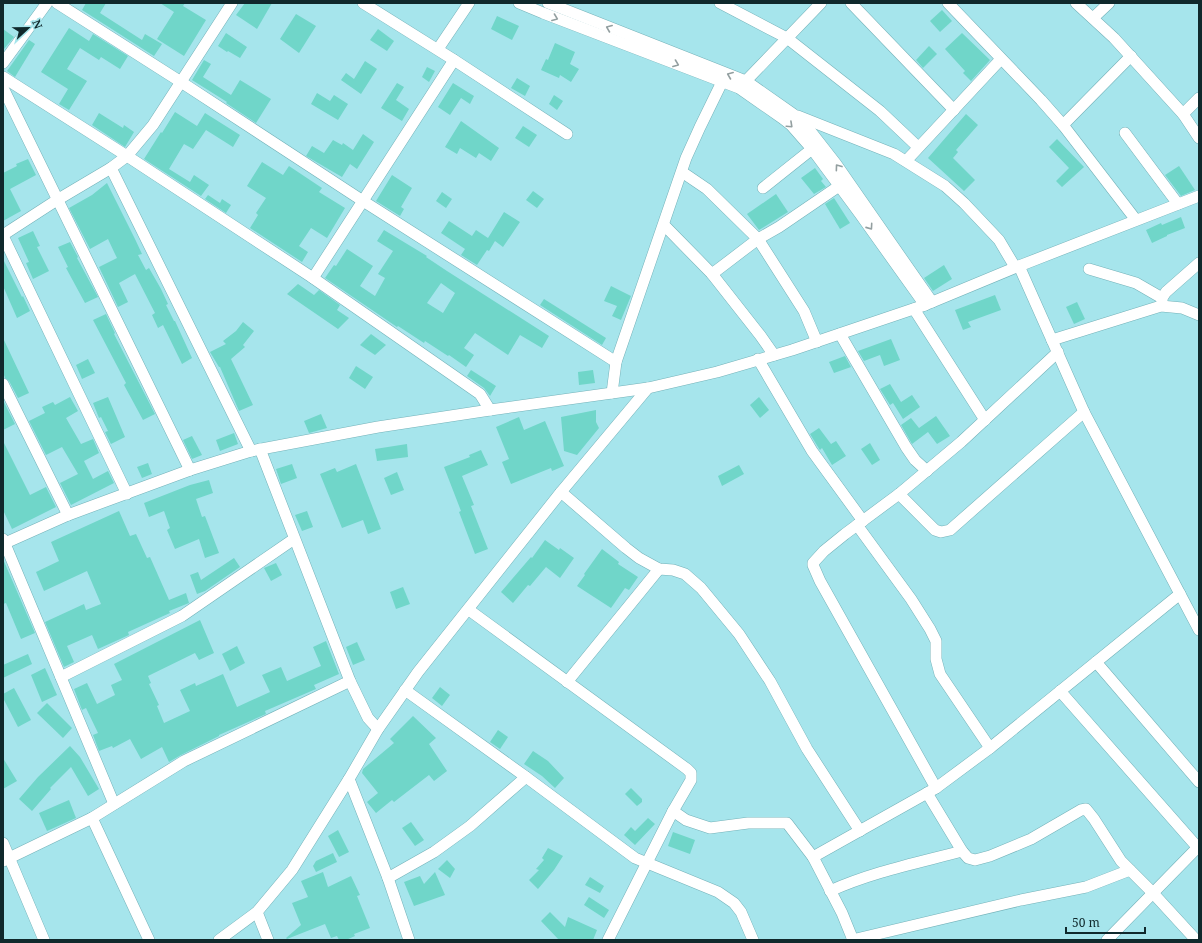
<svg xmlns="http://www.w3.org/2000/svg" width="1202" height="943" viewBox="0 0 1202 943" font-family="'Noto Serif',serif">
  <rect width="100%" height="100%" fill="#a6e5ec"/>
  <g fill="#70d6c9" fill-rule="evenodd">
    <polygon points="86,3 106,3 100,13 142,40 145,34 162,44 154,56 82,10"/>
    <polygon points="160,3 185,3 183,6 206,20 184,56 157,39 174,12"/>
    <polygon points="245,3 272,3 257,29 236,15"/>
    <polygon points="942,10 952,21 940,32 930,21"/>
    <polygon points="296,14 316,26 299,53 280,39"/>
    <polygon points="497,16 519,26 512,40 491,29"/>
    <polygon points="69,28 89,41 93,34 128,56 120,69 101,57 99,60 80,48 67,69 87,81 69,110 59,104 68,89 41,72"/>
    <polygon points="3,29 14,37 4,49 3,48"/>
    <polygon points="378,29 394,41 387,51 370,40"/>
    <polygon points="226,33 247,47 240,58 228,51 227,52 218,46"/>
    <polygon points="962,33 990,60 971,81 963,73 965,71 945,49"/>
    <polygon points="29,40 35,44 15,77 7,71"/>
    <polygon points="555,43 575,52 570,64 579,69 571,82 560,75 559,78 541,70 546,59 548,60"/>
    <polygon points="929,46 937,54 923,68 916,60"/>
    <polygon points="204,60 211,64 203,77 231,95 240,80 271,99 256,123 226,103 227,102 192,80"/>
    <polygon points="365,61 377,69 361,94 341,80 346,73 354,79"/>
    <polygon points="427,67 435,71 429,82 422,77"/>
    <polygon points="517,78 530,86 525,96 511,88"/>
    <polygon points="397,83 404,87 396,100 409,109 402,121 381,108"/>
    <polygon points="453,83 474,96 470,104 461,98 450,115 438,107"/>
    <polygon points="317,93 330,101 334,95 348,104 338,120 311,104"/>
    <polygon points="554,95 563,101 557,110 549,104"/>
    <polygon points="175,112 197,126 205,113 240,135 233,147 206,130 193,149 184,144 169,169 190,182 194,175 209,185 201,196 144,159 161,132 162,133"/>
    <polygon points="99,113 123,128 124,125 134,132 125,147 92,125"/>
    <polygon points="966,114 978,125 956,150 958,152 953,158 975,180 964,191 928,158"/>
    <polygon points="461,121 499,148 491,161 479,153 476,158 460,148 457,154 445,147"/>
    <polygon points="523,126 537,135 529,147 515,138"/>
    <polygon points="363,134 374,142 357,169 350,164 342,177 306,156 312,146 324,153 333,140 342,145 343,143 353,150"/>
    <polygon points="1057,139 1084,167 1062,187 1056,181 1069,168 1049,147"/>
    <polygon points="28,159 36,175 10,189 21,211 3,221 3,173 17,166 16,164"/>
    <polygon points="262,162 283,175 289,166 322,188 319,192 345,208 327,238 311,228 299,246 308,252 302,262 250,228 258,215 256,213 266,198 247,186"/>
    <polygon points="1179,166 1195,190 1181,196 1165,175"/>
    <polygon points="815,168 823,179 821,181 826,187 814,194 801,178"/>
    <polygon points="392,175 412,188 401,207 404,209 400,216 376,201"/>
    <polygon points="107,183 135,239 142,254 138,255 146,270 149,268 161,289 168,304 166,305 174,321 175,321 192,358 182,364 163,325 158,328 152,315 155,313 135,274 119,283 128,302 118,307 99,267 117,258 115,254 108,239 90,249 69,208 92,195"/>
    <polygon points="533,191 544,199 537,208 526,200"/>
    <polygon points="442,192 452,199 446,208 436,201"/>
    <polygon points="776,194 788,212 759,230 747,214"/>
    <polygon points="208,195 220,203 222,199 231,205 226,213 205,199"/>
    <polygon points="834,198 850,223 840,229 825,204"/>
    <polygon points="504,212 520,222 503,247 495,241 489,251 487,250 477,265 461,255 465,249 441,233 449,221 472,236 476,230 488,238"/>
    <polygon points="1181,217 1185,228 1167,235 1167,236 1152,243 1146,230 1161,223 1162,225"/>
    <path d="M 384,230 L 427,256 L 426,257 L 447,271 L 549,336 L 542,348 L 520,335 L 508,355 L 475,333 L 464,348 L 474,355 L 466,367 L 449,355 L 448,356 L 425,341 L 424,343 L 398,326 L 397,327 L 325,278 L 334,265 L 336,266 L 347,249 L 373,266 L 360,286 L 375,296 L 385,278 L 378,274 L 393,251 L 377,241 ZM 441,283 L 455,293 L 443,313 L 427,303 Z"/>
    <polygon points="33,231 40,246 37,247 49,271 33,279 26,263 29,262 18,238"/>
    <polygon points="70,242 78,257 77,258 98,297 85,303 66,268 68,267 58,247"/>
    <polygon points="3,259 22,297 23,296 30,311 17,318 3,286"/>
    <polygon points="944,265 952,279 933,291 924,278"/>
    <polygon points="298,284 314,295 319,290 340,305 337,310 349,318 338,329 287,294"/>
    <polygon points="611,286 631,296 621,320 612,316 617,306 604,301"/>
    <polygon points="995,295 1001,310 968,322 971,327 963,330 955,310"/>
    <polygon points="544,299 606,338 602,345 540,305"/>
    <polygon points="1077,302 1085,319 1074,324 1066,307"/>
    <polygon points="106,314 115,333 114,334 155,414 143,420 124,385 126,383 93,320"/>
    <polygon points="243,322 254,331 243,345 245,347 231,359 253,405 239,411 220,367 219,367 210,352 226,344 223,341 236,331"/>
    <polygon points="371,334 386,345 375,355 360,345"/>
    <polygon points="3,338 29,393 18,398 9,381 5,378 3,372"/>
    <polygon points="891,339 900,360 884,366 880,355 864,361 858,351"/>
    <polygon points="845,356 851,367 834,373 829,362"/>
    <polygon points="88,359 95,373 82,379 76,365"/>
    <polygon points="356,366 373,377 365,389 349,378"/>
    <polygon points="471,370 496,386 490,396 484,388 467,376"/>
    <polygon points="593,370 595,383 579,385 578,372"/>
    <polygon points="890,384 901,402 912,395 920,407 903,419 893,403 890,405 880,389"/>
    <polygon points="70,397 78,411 66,418 81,444 93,439 99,453 84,461 93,479 108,471 114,483 71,505 60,483 78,474 62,447 46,455 29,421 45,413 42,407 53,402 55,405"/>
    <polygon points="108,397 125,437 111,444 105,432 108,431 101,417 99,418 93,403"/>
    <polygon points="759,397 769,410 760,418 750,405"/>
    <polygon points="3,400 15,424 3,430"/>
    <polygon points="596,410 596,422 599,428 577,455 564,451 561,417"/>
    <polygon points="321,414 327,428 309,433 304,421"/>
    <polygon points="936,416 950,436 937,444 928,432 912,444 901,425 911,418 919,428"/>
    <polygon points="519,417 524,430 545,421 564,466 552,471 551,468 511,484 502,462 509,459 496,427"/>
    <polygon points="819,428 831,444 836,441 846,456 832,465 822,448 820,450 818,447 810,434"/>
    <polygon points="234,433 238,444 220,451 216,440"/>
    <polygon points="192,436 202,455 192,459 183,440"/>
    <polygon points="3,441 30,495 46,487 56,507 12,529 3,510"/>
    <polygon points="870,443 880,460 872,465 861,449"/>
    <polygon points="407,444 408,457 377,461 375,449"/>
    <polygon points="481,450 488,465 462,476 474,505 471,506 488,549 475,554 459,512 461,511 444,467 470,457 469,455"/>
    <polygon points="148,463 152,474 142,478 137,467"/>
    <polygon points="292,464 297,478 281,484 276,469"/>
    <polygon points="356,464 381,529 368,534 363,520 342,528 320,474 335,468 337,472"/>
    <polygon points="739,465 744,474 722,486 718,476"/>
    <polygon points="397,472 404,490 391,495 384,478"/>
    <polygon points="209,480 213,493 196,499 202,517 205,516 219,553 205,558 199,539 175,549 167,530 170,528 164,511 149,517 144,503 190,485"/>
    <polygon points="119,511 130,536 136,534 147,558 150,557 169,600 186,593 189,603 169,611 170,613 128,632 129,635 98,649 92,635 67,646 74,662 64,667 45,622 84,604 86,610 101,604 87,571 44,591 36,572 59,561 51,542"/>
    <polygon points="307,511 313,527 302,531 295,515"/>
    <polygon points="545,540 559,550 560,548 574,558 560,578 546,567 530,586 528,585 513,603 501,592 531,557 532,558"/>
    <polygon points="602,549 619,562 618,564 638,577 629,590 625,588 611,608 577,586 585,575 584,574"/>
    <polygon points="234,558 240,567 205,591 197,594 190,575 198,572 201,580"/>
    <polygon points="3,559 35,633 21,639 6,603 3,604"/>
    <polygon points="276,563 282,575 271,581 264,568"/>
    <polygon points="403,587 410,604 396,609 390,592"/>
    <polygon points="200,620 214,653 199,660 195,653 148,676 151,683 149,684 159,705 157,706 164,723 190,711 180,690 195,683 196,686 223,674 237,707 270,692 262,675 281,667 287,681 321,666 313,647 326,641 339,674 314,685 316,689 265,711 266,714 219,735 219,736 181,755 169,762 162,747 141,759 130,739 113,748 112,746 99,751 93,735 98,733 86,708 82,710 74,689 87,683 97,704 115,695 111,685 122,680 114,664"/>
    <polygon points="357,642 365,660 353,665 346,647"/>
    <polygon points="237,646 245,663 230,671 222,654"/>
    <polygon points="28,654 32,664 3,678 3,665"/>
    <polygon points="45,668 57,695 42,702 31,675"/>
    <polygon points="440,687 450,695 442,706 432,698"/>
    <polygon points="14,688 31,720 18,727 3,698 3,694"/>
    <polygon points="47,703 72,728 63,738 37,713"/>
    <polygon points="413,716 436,738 429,744 447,771 434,781 429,775 394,802 392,800 376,813 367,802 378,793 362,773 363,769 394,743 390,739"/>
    <polygon points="498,730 508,737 500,749 490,742"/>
    <polygon points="70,746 80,757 99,789 88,796 71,767 50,788 51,789 32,811 19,799 38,777"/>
    <polygon points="533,751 548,761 564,778 555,788 542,776 524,764"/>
    <polygon points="3,758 17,781 3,789"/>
    <polygon points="631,788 642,799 642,802 637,806 625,794"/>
    <polygon points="69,800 76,818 47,831 39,813"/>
    <polygon points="648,818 655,824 635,845 624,835 631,827 635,831"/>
    <polygon points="411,822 424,840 415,846 402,828"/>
    <polygon points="338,830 349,852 339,857 328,836"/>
    <polygon points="673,832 695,840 690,854 668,846"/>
    <polygon points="548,848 563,856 554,870 538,889 529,880 539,870 536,869 544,860 542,858"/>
    <polygon points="333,853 337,862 316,872 313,866 316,861"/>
    <polygon points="447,860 455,869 450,878 438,869"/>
    <polygon points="323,872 328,887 351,876 360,895 357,896 370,928 354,934 355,936 346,940 339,940 337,936 331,938 325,924 287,939 286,938 301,925 292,903 308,897 301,881"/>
    <polygon points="435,872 445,895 414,906 404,882 420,876 424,884"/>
    <polygon points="590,877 604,886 600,893 585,885"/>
    <polygon points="589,897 609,910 604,918 584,905"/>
    <polygon points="550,912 565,927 568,917 597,930 593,940 559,940 541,921"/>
  </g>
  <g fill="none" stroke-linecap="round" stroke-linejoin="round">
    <defs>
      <g id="street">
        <polyline points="57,3 181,82 363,201 616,362"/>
        <polyline points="363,3 454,60 567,134"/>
        <polyline points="519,3 543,13 739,88 782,118 791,125 812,149 860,214 925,305"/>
        <polyline points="548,3 746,81 793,114 811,132 836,164 932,302"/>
        <polyline points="720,3 787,38 880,111 918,147"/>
        <polyline points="851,3 954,110"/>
        <polyline points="948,3 1041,100 1063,125 1136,220"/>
        <polyline points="1076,3 1114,38 1183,114 1199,138"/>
        <polyline points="1093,18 1109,3"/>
        <polyline points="438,49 469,3"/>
        <polyline points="3,63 47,3"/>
        <polyline points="3,77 127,156 313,278 480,394 490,410"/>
        <polyline points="741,86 821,3"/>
        <polyline points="3,88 190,470"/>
        <polyline points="1183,114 1199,98"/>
        <polyline points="798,116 894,154 945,186 964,203 999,240 1015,267"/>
        <polyline points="1063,125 1131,56"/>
        <polyline points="1125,133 1178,204"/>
        <polyline points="906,161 1001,59"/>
        <polyline points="111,168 251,451"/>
        <polyline points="682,172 707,189 758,239 804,311 817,342"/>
        <polyline points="763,188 817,145"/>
        <polyline points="664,225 712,274 758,239 779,227 845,182"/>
        <polyline points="3,235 57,200 111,168 127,156 153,125 232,3"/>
        <polyline points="3,236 127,494"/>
        <polyline points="1019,266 1084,412 1199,630"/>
        <polyline points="1089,269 1136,283 1162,298"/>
        <polyline points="712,274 760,335 774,355"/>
        <polyline points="313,278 454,60"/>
        <polyline points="1162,304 1162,298 1166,292 1199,263"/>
        <polyline points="914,309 985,420"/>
        <polyline points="840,334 906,447 915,460 927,471"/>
        <polyline points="1052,340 1161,306 1182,308 1199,315"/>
        <polyline points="758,359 812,451 863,521"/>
        <polyline points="3,384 68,515"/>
        <polyline points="612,393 616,362 686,158 700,127 722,82"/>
        <polyline points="260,449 350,681 368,718 378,729"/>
        <polyline points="561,492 626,548 639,558 659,569 673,570 685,574 701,588 739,634 770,681 807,749 860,831"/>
        <polyline points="899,494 935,530 941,532 950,530 1084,412"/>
        <polyline points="857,525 911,599 930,629 936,641 936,659 940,674 990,748"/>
        <polyline points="3,539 114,804"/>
        <polyline points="3,544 68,515 190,470 251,451 378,427 490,410 648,388 717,372 792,350 925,305 1019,266 1199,196"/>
        <polyline points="469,610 687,769 691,773 691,780 673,811 608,940"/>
        <polyline points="1096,662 1199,782"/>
        <polyline points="61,677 182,616 294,539"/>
        <polyline points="567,682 659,569"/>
        <polyline points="405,690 526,777 635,858 718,892 734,903 741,912 753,940"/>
        <polyline points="1060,691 1199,849"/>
        <polyline points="349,779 388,878 409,940"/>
        <polyline points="936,788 820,581 813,565 813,563 824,551 845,534 899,494 961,442 1058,352"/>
        <polyline points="927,793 962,851 968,858 975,860 990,856 1031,839 1081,810 1086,809 1094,819 1121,861 1152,892 1196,940"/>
        <polyline points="673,811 686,820 710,828 748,823 787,823 813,857 842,913 853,940"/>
        <polyline points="92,818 149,940"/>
        <polyline points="3,843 44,940"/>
        <polyline points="813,857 936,788 990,748 1180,594"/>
        <polyline points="3,861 92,818 184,761 350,681"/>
        <polyline points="388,878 434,852 470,826 526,777"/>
        <path d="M 830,891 C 872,872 917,863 962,851"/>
        <polyline points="257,912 268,940"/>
        <polyline points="219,940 257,912 292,870 349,779 378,729 418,672 561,492 648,388"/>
        <polyline points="852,940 1021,900 1086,887 1130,870"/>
        <polyline points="1107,940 1199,846"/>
      </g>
    </defs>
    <use href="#street" stroke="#74b2b9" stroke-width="12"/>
    <use href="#street" stroke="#fff" stroke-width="11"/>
  </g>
  <defs><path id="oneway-chevron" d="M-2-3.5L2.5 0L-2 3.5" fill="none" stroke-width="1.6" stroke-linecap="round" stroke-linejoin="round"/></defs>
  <g stroke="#939fa0">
    <use href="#oneway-chevron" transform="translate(555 18) rotate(21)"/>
    <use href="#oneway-chevron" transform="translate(609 28) rotate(-158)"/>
    <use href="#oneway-chevron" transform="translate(676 64) rotate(21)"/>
    <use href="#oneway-chevron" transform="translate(730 75) rotate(-158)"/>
    <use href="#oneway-chevron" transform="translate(790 125) rotate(43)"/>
    <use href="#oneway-chevron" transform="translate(838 167) rotate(-126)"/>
    <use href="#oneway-chevron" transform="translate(870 227) rotate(55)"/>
  </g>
  <rect width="1202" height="943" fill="none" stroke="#10292c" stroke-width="8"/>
  <g transform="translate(28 28) rotate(68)" stroke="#a6e5ec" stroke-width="3" paint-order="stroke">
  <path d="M0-3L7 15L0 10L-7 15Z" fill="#10292c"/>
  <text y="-6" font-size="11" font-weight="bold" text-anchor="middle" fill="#10292c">N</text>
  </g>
  <path d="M1066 927v6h79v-6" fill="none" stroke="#10292c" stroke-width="2"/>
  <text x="1072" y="927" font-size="12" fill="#10292c" stroke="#a6e5ec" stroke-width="3" paint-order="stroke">50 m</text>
</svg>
